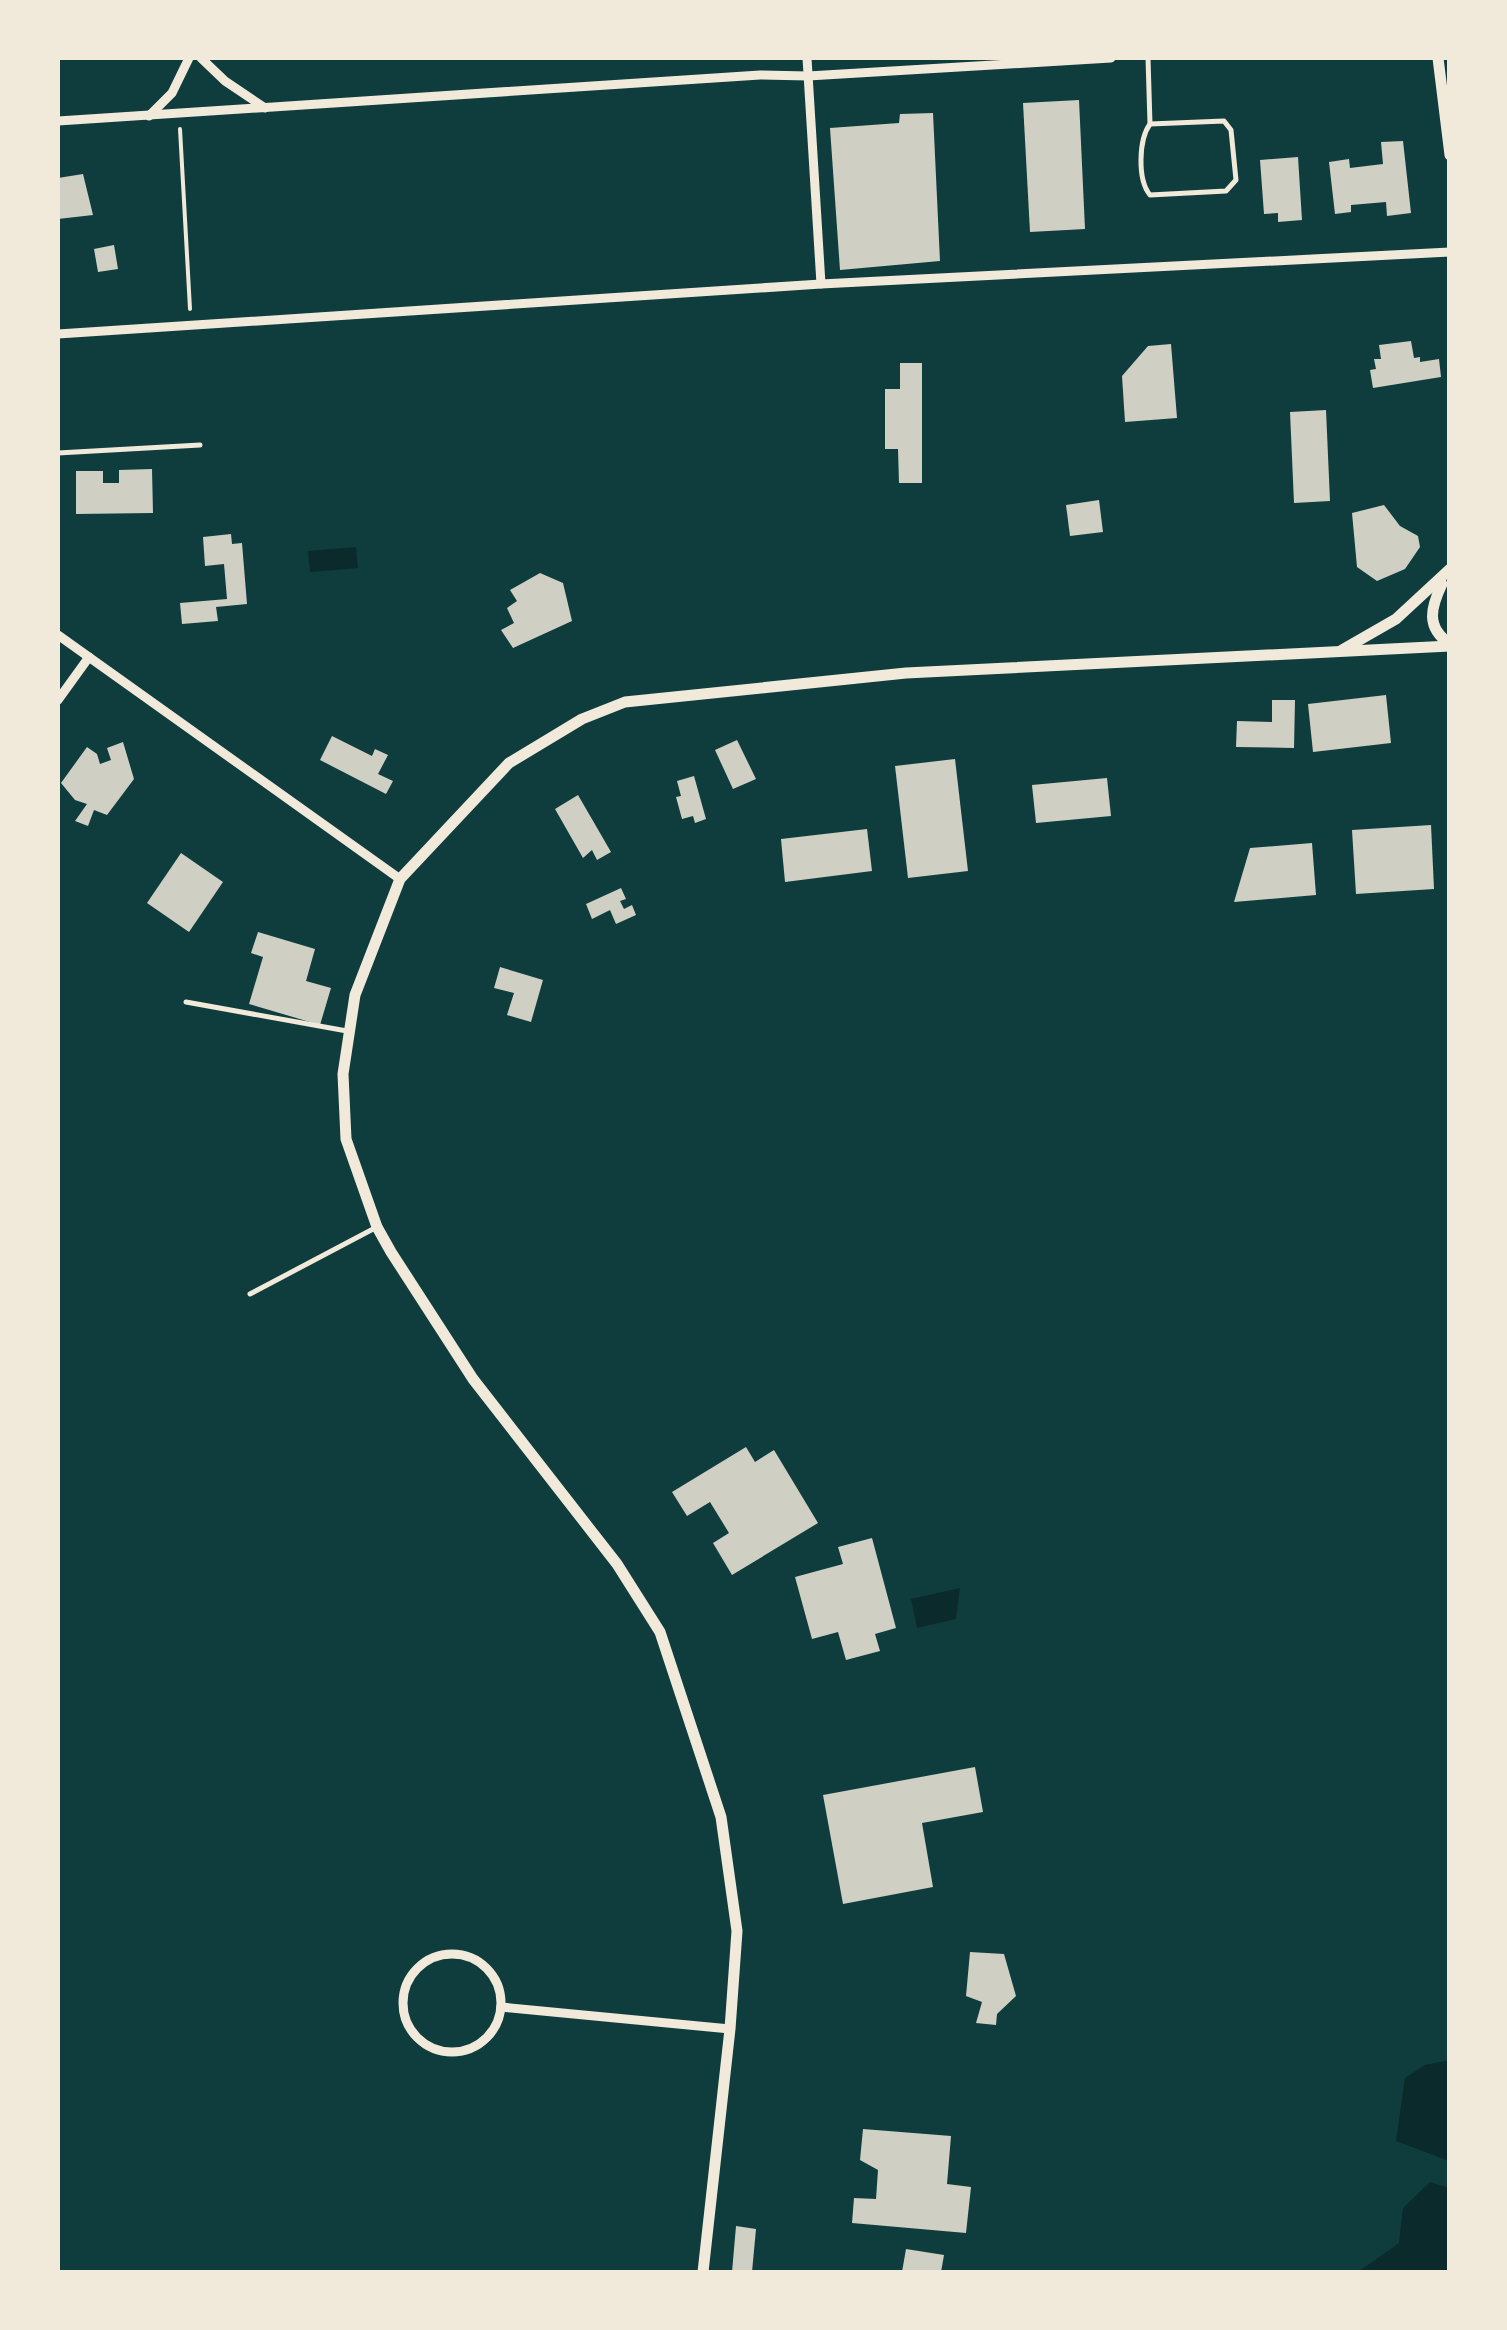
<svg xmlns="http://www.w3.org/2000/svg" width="1507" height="2330" viewBox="0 0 1507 2330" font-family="Helvetica,sans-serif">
  <rect width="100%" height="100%" fill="#0f3d3e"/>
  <g fill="#0a2a2b">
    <polygon points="356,547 358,568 310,572 308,551"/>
    <polygon points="960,1588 956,1619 917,1628 911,1599"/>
    <polygon points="1445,2061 1450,2063 1449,2161 1396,2141 1405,2078 1425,2065"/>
    <polygon points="1430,2182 1449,2188 1449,2272 1358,2272 1399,2243 1403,2208"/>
  </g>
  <g fill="#cfcfc3">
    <polygon points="1079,100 1085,229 1030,232 1023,103"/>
    <polygon points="933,113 940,261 840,270 830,128 899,123 900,114"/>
    <polygon points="1403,141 1411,213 1387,216 1386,202 1351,205 1351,212 1335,214 1329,162 1349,159 1350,168 1383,164 1381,142"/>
    <polygon points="1298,157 1302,220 1278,222 1278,213 1264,214 1260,160"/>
    <polygon points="83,174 93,215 58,219 58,178"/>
    <polygon points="114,245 118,269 98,272 94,249"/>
    <polygon points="1411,341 1414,358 1420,357 1420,362 1439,359 1441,377 1373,388 1370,370 1376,369 1374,359 1381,359 1379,345"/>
    <polygon points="1171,344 1177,418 1125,422 1122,376 1148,346"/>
    <polygon points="900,363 922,363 922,483 899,483 898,449 885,449 885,389 900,389"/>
    <polygon points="1326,410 1330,501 1294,503 1290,412"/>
    <polygon points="152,469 153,513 76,514 76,471 103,471 103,483 119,483 119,470"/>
    <polygon points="1099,500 1103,532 1070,536 1066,505"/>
    <polygon points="1384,505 1400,526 1418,536 1420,547 1405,569 1377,581 1357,567 1352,513"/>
    <polygon points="231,534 232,544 242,543 247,604 216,607 218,621 182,624 180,603 227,599 224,564 205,566 203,537"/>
    <polygon points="540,573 563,583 572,621 513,648 501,630 514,623 507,608 517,601 510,590"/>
    <polygon points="1386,695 1391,743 1313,752 1308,704"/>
    <polygon points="1272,700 1295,700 1294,748 1236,747 1237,721 1272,722"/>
    <polygon points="332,736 372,756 375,749 388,755 378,774 393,781 386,794 320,760"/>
    <polygon points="737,740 756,779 733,789 715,750"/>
    <polygon points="123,742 134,779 107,815 94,810 88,826 75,821 87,804 75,800 61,783 87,747 97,754 100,764 111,760 107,748"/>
    <polygon points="955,759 968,871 908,878 895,766"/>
    <polygon points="694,776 706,819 695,823 693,816 682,819 676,797 681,796 677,781"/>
    <polygon points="1107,778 1111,816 1036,823 1032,785"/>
    <polygon points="578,795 611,852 597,860 592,850 583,858 555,809"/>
    <polygon points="1431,825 1434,889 1356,894 1352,830"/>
    <polygon points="867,829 872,871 785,882 781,839"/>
    <polygon points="1312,843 1316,895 1234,902 1250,848"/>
    <polygon points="181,853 223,882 189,932 147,903"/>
    <polygon points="621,888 626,899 620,901 624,909 632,905 636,915 616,924 610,910 592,919 586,904"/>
    <polygon points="258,932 315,949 306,981 331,988 320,1025 249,1004 263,957 251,953"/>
    <polygon points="500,967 543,980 531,1022 507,1015 514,993 494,988"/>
    <polygon points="746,1447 755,1462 774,1450 818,1523 732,1575 713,1543 729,1533 710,1502 687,1516 672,1492"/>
    <polygon points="872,1538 896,1628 875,1634 880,1651 846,1660 838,1632 812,1639 795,1577 843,1564 838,1547"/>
    <polygon points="975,1767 983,1812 922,1823 933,1887 843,1904 823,1795"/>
    <polygon points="970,1952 1004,1954 1016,1996 997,2014 996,2025 976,2023 982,2002 966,1996"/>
    <polygon points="863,2129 951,2136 947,2184 971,2187 966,2233 852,2223 854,2198 876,2199 878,2170 860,2160"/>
    <polygon points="736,2226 756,2229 752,2272 732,2272"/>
    <polygon points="906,2249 944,2255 941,2272 902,2272"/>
  </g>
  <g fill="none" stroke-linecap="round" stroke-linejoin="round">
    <polyline stroke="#f1e9da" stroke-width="4" points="180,129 190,309"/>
    <g stroke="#f1e9da" stroke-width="5">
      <polyline points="1148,58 1150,124"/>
      <path d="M 1224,121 L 1231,130 L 1236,180 L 1226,191 L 1150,195 C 1137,179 1139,139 1150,124 Z"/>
      <polyline points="58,453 200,445"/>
      <polyline points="186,1002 347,1031"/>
      <polyline points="250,1294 375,1228"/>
    </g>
    <g stroke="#f1e9da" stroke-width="9">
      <polyline points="201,58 225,81 265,108"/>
      <polyline points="807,58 821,284"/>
      <polyline points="149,116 172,93 189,58"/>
      <polyline points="58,121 760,75 808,76 1111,58"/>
      <polyline points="58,334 821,284 1450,252"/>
      <polyline points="58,635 400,879"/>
      <polyline points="58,700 89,657"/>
      <circle cx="452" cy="2003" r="49"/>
      <polyline points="501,2007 730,2029"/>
    </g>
    <g stroke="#f1e9da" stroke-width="11">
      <polyline points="1438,58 1450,155"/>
      <path d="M 1442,584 C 1431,607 1425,627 1450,644"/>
      <polyline points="1342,650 1396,619 1450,569"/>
      <polyline points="703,2272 730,2029 737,1931 721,1817 660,1632 617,1564 473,1379 391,1252 377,1227 346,1139 343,1074 355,995 400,879 509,763 582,719 625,702 906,673 1450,646"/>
    </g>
  </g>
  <rect width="1507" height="2330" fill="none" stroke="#f1e9da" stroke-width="120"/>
</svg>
